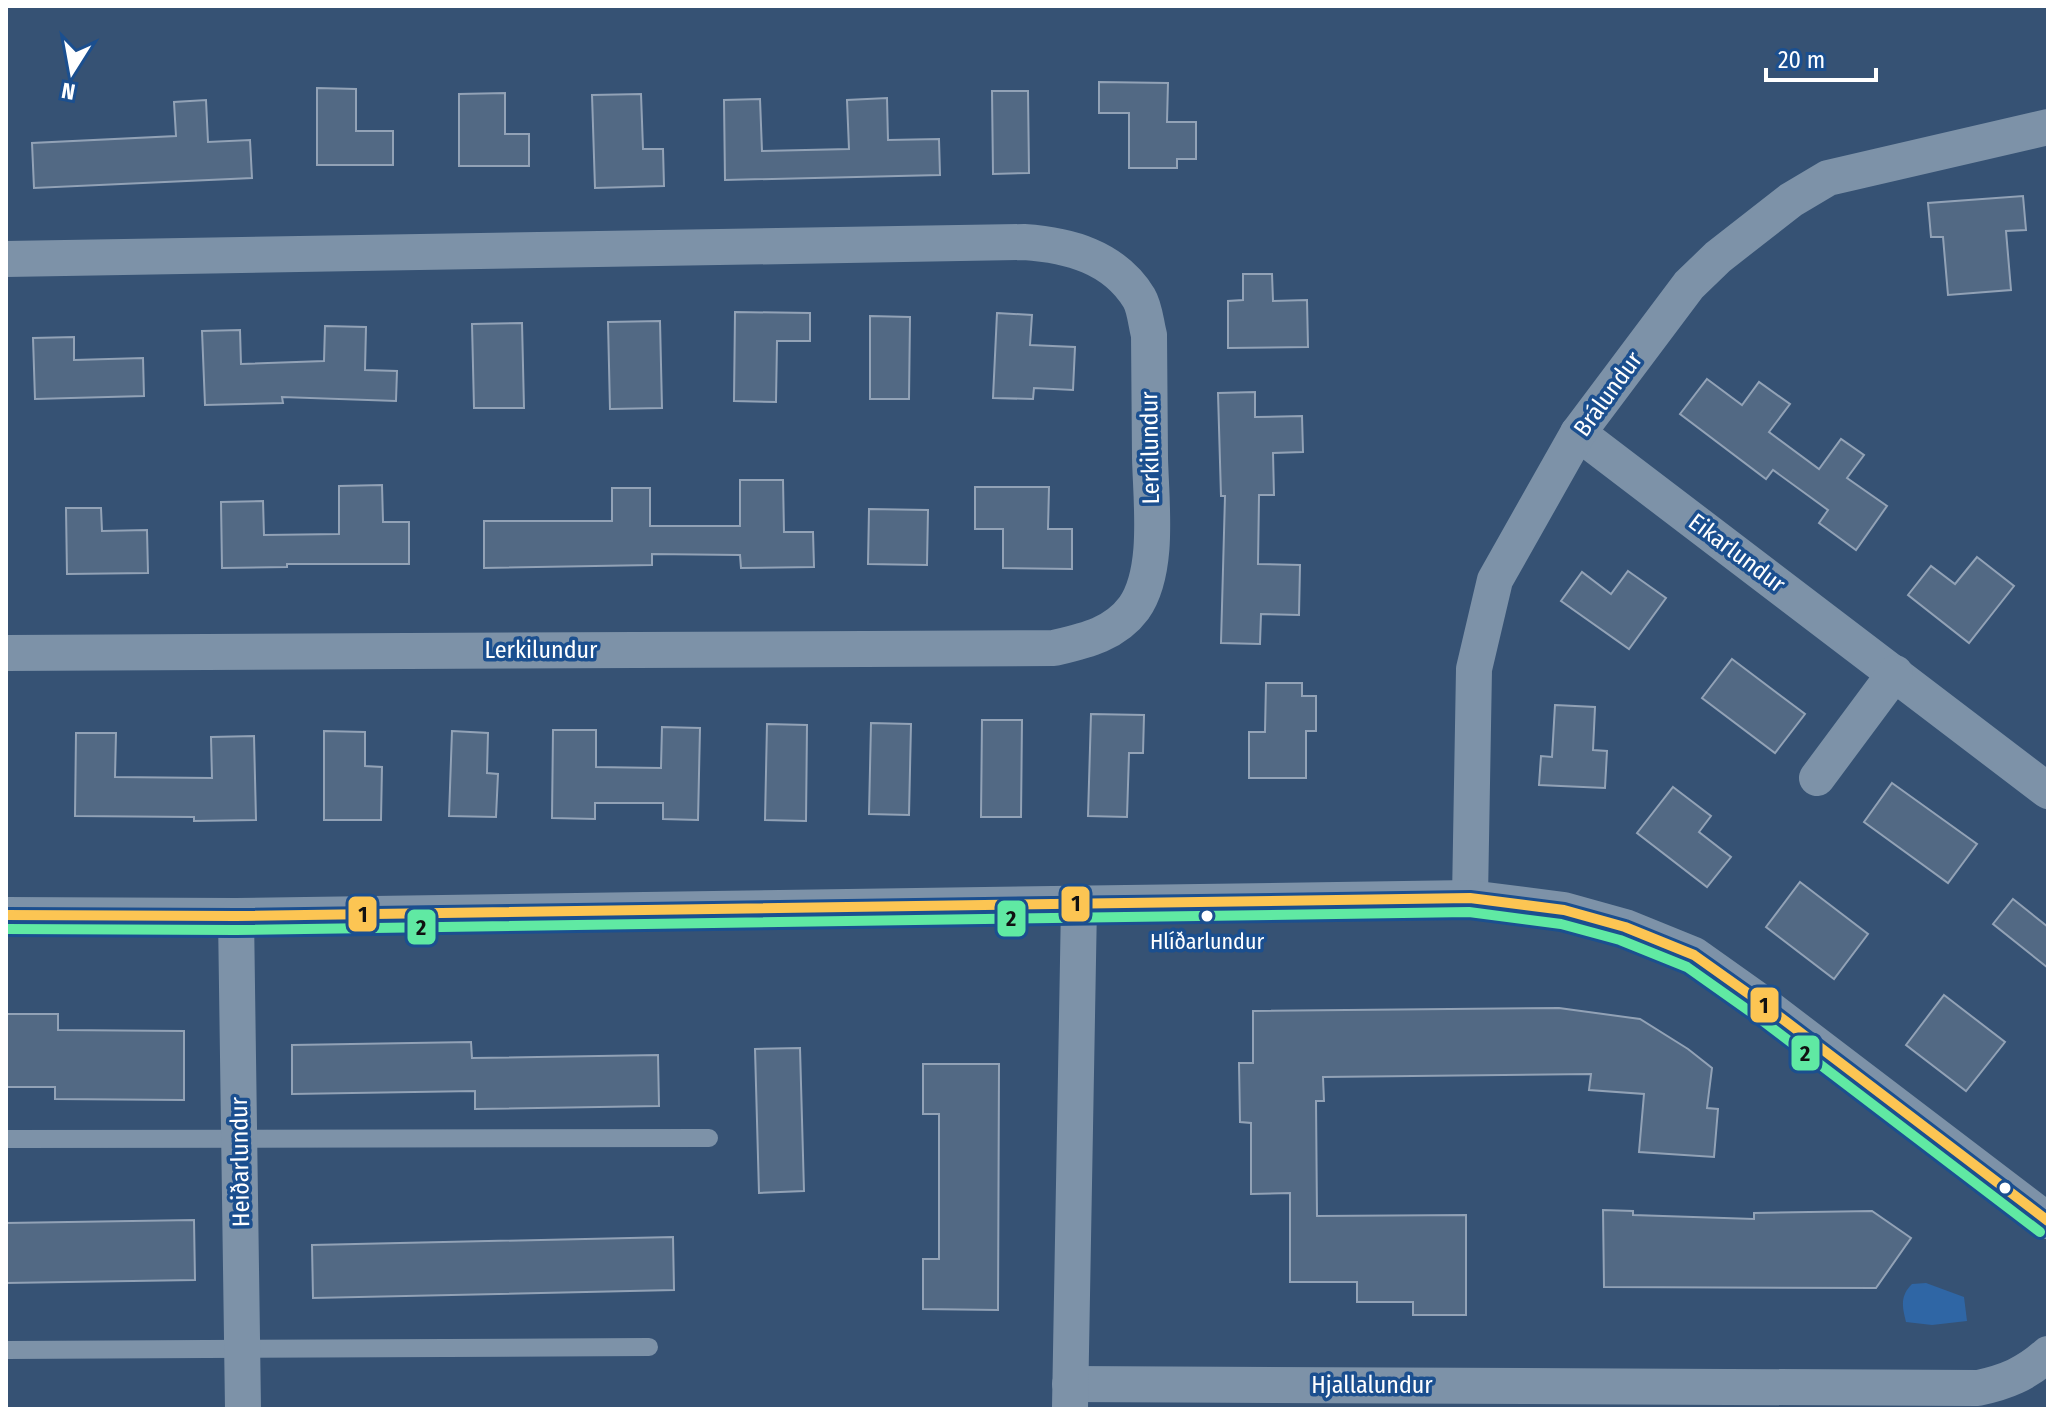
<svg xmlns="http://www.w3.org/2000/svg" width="2054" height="1415" viewBox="0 0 2054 1415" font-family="'Fira Sans Condensed',sans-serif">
  <rect width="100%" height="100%" fill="#365274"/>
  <path fill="#2f66a5" d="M 1926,1283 L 1964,1297 L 1967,1321 L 1932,1325 L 1906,1322 C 1902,1306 1900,1296 1912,1284 Z"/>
  <g fill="#526984" stroke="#92a2b6" stroke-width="2">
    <polygon points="1099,82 1168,83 1167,122 1196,122 1196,159 1177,159 1177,168 1129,168 1129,113 1099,113"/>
    <polygon points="317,88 356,89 356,131 393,131 393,165 317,165"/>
    <polygon points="992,91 1028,91 1029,173 993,174"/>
    <polygon points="505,93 505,134 529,134 529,166 459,166 459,94"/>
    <polygon points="641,94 643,149 663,149 664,186 595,188 592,95"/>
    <polygon points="887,98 888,140 939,139 940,175 725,180 724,100 760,99 762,151 849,149 847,100"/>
    <polygon points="206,100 208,142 250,140 252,178 34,188 32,143 176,136 174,102"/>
    <polygon points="2023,196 2026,230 2006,231 2011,290 1948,295 1943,237 1931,237 1928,203"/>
    <polygon points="1243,274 1272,274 1273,301 1307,300 1308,347 1228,348 1228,301 1243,300"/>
    <polygon points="735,312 810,313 810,341 777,341 776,402 734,401"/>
    <polygon points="997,313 1032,315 1030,345 1075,347 1073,390 1034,388 1033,399 993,398"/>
    <polygon points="870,316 910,317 909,399 870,399"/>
    <polygon points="660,321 662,408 610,409 608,322"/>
    <polygon points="522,323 524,408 474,408 472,324"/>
    <polygon points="325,326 366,327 365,370 397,371 396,401 282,397 283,403 205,405 202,331 240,330 241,364 324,361"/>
    <polygon points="74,337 74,360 143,358 144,396 35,399 33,338"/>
    <polygon points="1707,379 1742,405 1759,382 1790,404 1769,432 1819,469 1841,439 1864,455 1847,478 1887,506 1856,550 1819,523 1828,510 1773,470 1766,479 1680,414"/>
    <polygon points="1255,392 1255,417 1302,416 1303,452 1273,453 1274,495 1259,495 1258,564 1300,565 1299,615 1261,614 1260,644 1221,643 1225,496 1221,496 1218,393"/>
    <polygon points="740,480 783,480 784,532 813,532 814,567 741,568 740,555 652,554 652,565 484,568 484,521 612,521 612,488 650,488 650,526 740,526"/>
    <polygon points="382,485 383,522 409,522 409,564 287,564 287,567 222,568 221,502 263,501 264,535 339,534 339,486"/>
    <polygon points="975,487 1049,487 1048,529 1072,529 1072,569 1003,568 1003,529 975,529"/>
    <polygon points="66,508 101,508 102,531 147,530 148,573 67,574"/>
    <polygon points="869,509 928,510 927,565 868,564"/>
    <polygon points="1977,557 2014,586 1969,643 1908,595 1931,566 1955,584"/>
    <polygon points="1628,571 1666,598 1629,649 1561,601 1582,572 1611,594"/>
    <polygon points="1732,659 1805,714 1775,753 1702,698"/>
    <polygon points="1266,683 1302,683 1302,696 1316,696 1316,731 1306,731 1306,778 1249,778 1249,732 1265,732"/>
    <polygon points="1555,705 1595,707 1593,750 1607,751 1605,788 1539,785 1541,756 1552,757"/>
    <polygon points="1091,714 1144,715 1143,753 1129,753 1127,817 1088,816"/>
    <polygon points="982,720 1022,720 1021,817 981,817"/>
    <polygon points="871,723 911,724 909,815 869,814"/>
    <polygon points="767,724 807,725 806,821 765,820"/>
    <polygon points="662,727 700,728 698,820 663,819 663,803 595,803 595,819 552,818 553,730 596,730 596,767 661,768"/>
    <polygon points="324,731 365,732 365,766 382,767 381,820 324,820"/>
    <polygon points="452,731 488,733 487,773 498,774 496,817 449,816"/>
    <polygon points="76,733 116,733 115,777 212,778 211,737 254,736 256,820 194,821 194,817 75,816"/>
    <polygon points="1892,783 1977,844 1948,883 1864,822"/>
    <polygon points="1673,787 1711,816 1699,832 1731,857 1707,887 1637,833"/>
    <polygon points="1800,882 1868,934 1834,979 1766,927"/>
    <polygon points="2013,899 2048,927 2048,968 1993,924"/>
    <polygon points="1944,995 2005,1042 1966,1091 1906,1045"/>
    <polygon points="1559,1008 1640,1019 1688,1049 1712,1068 1707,1108 1718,1109 1714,1157 1639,1152 1644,1094 1589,1090 1591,1074 1323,1077 1324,1101 1316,1101 1317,1216 1466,1215 1466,1315 1413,1315 1413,1302 1357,1302 1357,1282 1290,1282 1290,1193 1251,1194 1251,1123 1240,1122 1239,1063 1253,1063 1253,1011"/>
    <polygon points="6,1014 58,1014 58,1030 184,1031 184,1100 55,1099 55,1087 6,1087"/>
    <polygon points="471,1042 472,1058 658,1055 659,1106 475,1109 475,1091 292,1094 292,1045"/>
    <polygon points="800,1048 804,1191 759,1193 755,1049"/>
    <polygon points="923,1064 999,1064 998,1310 923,1309 923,1259 939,1259 939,1114 923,1114"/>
    <polygon points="1603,1210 1633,1211 1633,1215 1754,1219 1754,1213 1872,1211 1911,1238 1876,1288 1604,1287"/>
    <polygon points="194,1220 195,1280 6,1283 6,1223"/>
    <polygon points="673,1237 674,1290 313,1298 312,1245"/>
  </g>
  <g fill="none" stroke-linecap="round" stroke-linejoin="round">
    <g stroke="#7d92a8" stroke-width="18">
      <polyline points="6,1139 709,1138"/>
      <polyline points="6,1350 649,1347"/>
    </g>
    <g stroke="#7d92a8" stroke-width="36">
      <path d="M 6,259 L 1024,242 C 1069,245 1114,257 1139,298 C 1145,308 1146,324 1149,335 C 1149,376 1150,417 1150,458 C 1151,502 1160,571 1134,608 C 1114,635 1084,641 1054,648 L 6,653"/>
      <polyline points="1578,433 2048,791"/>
      <polyline points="1817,778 1895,673"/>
      <polyline points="1470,898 1474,669 1495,580 1578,433 1689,285 1718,257 1791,200 1828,178 2048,127"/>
      <polyline points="6,915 236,916 1470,898 1564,910 1625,927 1694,955 1763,1004 2048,1221"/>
      <polyline points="236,916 243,1409"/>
      <path d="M 1070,1384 L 1978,1388 C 2006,1382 2026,1374 2048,1354"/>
      <polyline points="1070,1407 1079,905"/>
    </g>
    <defs>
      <polyline id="bus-1" points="6,915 236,916 1470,898 1564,910 1625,927 1694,955 1763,1004 2048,1221"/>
      <polyline id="bus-2" points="6,929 236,930 1469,912 1561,924 1620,940 1687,967 1755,1015 2040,1232"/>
    </defs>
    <use href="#bus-1" stroke="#1b4f8f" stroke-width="16"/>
    <use href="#bus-2" stroke="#1b4f8f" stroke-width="16"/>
    <use href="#bus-1" stroke="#fcc553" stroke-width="10"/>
    <use href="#bus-2" stroke="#60e9a3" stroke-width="10"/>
  </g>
  <g fill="#fff" stroke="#1b4f8f" stroke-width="3">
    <circle cx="1207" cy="916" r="7"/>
    <circle cx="2005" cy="1188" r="7"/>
  </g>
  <g text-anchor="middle" stroke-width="7" stroke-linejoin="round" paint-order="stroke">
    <g font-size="22" fill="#fff" stroke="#1b4f8f">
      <text x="1207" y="949">Hlíðarlundur</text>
    </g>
    <g font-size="24" fill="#fff" stroke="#1b4f8f">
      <text transform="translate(1608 394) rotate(-54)" y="8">Brálundur</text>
      <text transform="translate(1150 448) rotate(-91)" y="8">Lerkilundur</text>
      <text transform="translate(1737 553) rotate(37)" y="8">Eikarlundur</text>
      <text x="541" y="658">Lerkilundur</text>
      <text transform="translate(240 1162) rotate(-91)" y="8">Heiðarlundur</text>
      <text x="1372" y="1393">Hjallalundur</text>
    </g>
  </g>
  <g stroke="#1b4f8f" stroke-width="3">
    <rect x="1060" y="885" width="31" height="38" rx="8" fill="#fcc553"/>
    <rect x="347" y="895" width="31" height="38" rx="8" fill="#fcc553"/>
    <rect x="996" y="899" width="31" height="39" rx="8" fill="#60e9a3"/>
    <rect x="406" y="908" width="31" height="38" rx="8" fill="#60e9a3"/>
    <rect x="1749" y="986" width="31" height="38" rx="8" fill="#fcc553"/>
    <rect x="1790" y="1034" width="31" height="38" rx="8" fill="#60e9a3"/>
  </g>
  <g font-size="22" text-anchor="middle" font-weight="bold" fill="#111">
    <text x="1076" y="911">1</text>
    <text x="363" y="922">1</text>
    <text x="1011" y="926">2</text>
    <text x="421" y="935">2</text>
    <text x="1764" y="1013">1</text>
    <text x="1805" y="1061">2</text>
  </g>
  <rect width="2054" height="1415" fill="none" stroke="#ffffff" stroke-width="16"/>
  <g transform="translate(72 72) rotate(191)" stroke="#1b4f8f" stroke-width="6" paint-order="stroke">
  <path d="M0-6L14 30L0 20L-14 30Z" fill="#ffffff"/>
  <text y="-12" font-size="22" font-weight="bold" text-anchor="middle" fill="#ffffff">N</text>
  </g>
  <path d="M1766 68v12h110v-12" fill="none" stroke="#ffffff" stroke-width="4"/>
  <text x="1778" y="68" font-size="24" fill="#ffffff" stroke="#1b4f8f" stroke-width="6" paint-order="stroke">20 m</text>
</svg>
